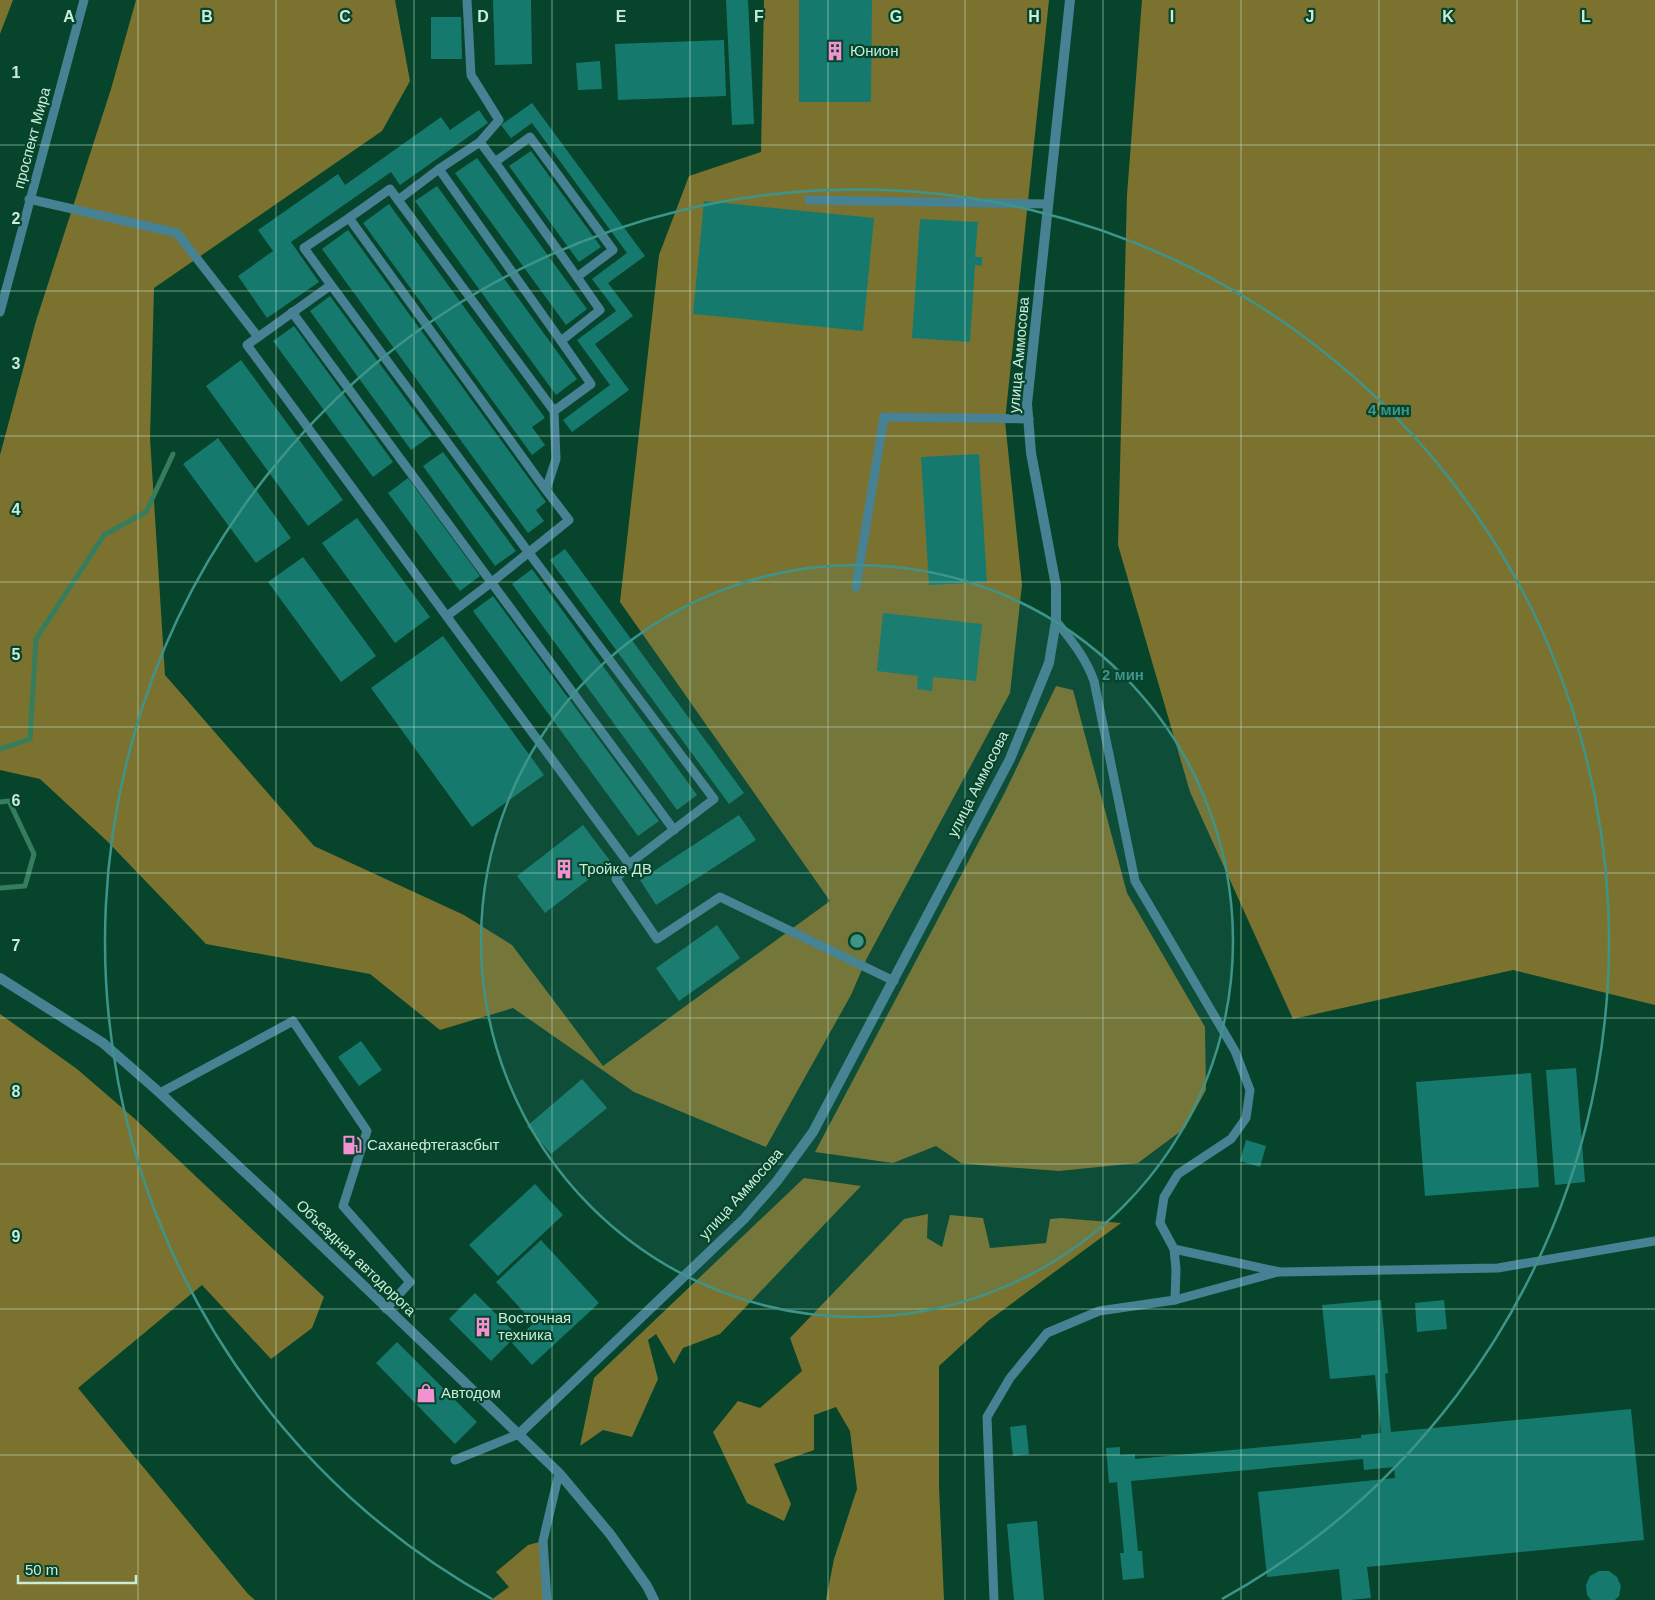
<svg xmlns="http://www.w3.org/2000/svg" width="1655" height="1600" viewBox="0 0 1655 1600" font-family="Helvetica,sans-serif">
  <rect width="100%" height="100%" fill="#07442c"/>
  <g fill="#7c722f">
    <polygon points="0,0 13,0 0,34"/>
    <polygon points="136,0 395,0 410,81 382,131 154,288 150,438 165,675 314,846 464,915 512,945 603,1066 830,901 620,602 659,255 689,176 761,152 764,0 1049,0 1005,421 1022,585 1010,693 867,958 851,995 766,1147 634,1092 513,1008 440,1030 370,974 206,944 107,841 40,779 0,770 0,455 36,321 111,89"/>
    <polygon points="1142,0 1655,0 1655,1005 1513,970 1293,1019 1190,792 1118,545 1127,195"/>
    <polygon points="1056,686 1073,690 1127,893 1205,1027 1206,1090 1185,1128 1138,1163 1059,1171 979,1165 961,1163 936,1146 893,1163 815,1152 1004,794"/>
    <polygon points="0,1014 77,1069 135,1119 324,1297 312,1328 271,1359 202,1285 78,1388 248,1594 255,1600 0,1600"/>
    <polygon points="804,1178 861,1186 720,1334 683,1348 674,1364 656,1334 648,1340 658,1379 632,1437 603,1430 580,1446 594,1378"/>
    <polygon points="928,1214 927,1238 942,1247 950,1215 983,1218 990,1248 1046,1243 1050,1219 1061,1218 1121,1223 988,1321 939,1366 939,1487 944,1600 826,1600 834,1559 857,1489 850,1431 836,1407 814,1415 814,1450 774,1464 791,1504 784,1521 747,1503 713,1432 738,1401 760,1408 802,1371 790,1338 904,1219"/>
    <polygon points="543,1541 547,1600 491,1600 509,1587 496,1572 528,1545"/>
  </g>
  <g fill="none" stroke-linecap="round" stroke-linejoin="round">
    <g stroke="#367d5d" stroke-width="5">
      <polyline points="0,749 30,739 36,639 104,535 146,512 173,454"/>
      <polyline points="0,802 9,801 34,854 25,886 0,888"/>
    </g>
  </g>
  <g fill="#157a6d">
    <polygon points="493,0 531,0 532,64 495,65"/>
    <polygon points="726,0 748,0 754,124 732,125"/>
    <polygon points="799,0 872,0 871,102 799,102"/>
    <polygon points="431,17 461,17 462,59 431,59"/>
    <polygon points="724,40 726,96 618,100 615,44"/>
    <polygon points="600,61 602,89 578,90 576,63"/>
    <polygon points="532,103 645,256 608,283 633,316 595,344 629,390 572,432 563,420 610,385 577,340 616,311 592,279 627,253 532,123 511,138 501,125"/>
    <polygon points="479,110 488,123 400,185 391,172 291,242 319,282 267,318 238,276 273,251 258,230 338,174 345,185 441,117 450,130"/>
    <polygon points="531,151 601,247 579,262 509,166"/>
    <polygon points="477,158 587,309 566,325 455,173"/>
    <polygon points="437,186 577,379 556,395 415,201"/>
    <polygon points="704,201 874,218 863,331 693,314"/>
    <polygon points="389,204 545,418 532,427 545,445 532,455 363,223"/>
    <polygon points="920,219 978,222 975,257 982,257 982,266 975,265 970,342 912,338"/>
    <polygon points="348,230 546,502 536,510 544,521 528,533 322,249"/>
    <polygon points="330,296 432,435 411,450 310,311"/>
    <polygon points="294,326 393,462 373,477 273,341"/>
    <polygon points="241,360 343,500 308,526 206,386"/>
    <polygon points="218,438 291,538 256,563 183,464"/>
    <polygon points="443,452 516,551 495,566 423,466"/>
    <polygon points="979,454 987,582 929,585 921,457"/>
    <polygon points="408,478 480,576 460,591 388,493"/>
    <polygon points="357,518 430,617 395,643 322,543"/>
    <polygon points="565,549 744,793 729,804 550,560"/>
    <polygon points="303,557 376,656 341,682 268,582"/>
    <polygon points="532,569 697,795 677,810 512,584"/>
    <polygon points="493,596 659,821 638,836 473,611"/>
    <polygon points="883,613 982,624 976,681 933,677 932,691 917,689 918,676 877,671"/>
    <polygon points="443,636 544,775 472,827 371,688"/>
    <polygon points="739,815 756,840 656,905 640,880"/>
    <polygon points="583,825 611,862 545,913 517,876"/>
    <polygon points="717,925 740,958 679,1001 656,968"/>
    <polygon points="361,1041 382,1070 359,1086 338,1057"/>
    <polygon points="1576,1068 1585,1182 1555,1185 1546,1070"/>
    <polygon points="1531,1073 1539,1187 1425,1196 1416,1082"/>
    <polygon points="582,1079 607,1108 551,1154 527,1126"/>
    <polygon points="1246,1140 1266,1146 1260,1167 1240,1161"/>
    <polygon points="535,1184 563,1215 498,1276 469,1245"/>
    <polygon points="541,1240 599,1303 532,1365 512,1343 534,1323 496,1282"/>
    <polygon points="475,1293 517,1335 491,1361 449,1319"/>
    <polygon points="1381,1300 1388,1373 1385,1374 1391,1432 1631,1409 1644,1540 1367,1567 1371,1598 1349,1600 1342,1600 1339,1569 1267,1577 1258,1492 1395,1478 1394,1467 1364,1470 1363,1459 1131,1481 1138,1551 1142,1551 1144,1578 1123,1580 1120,1553 1124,1553 1117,1482 1109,1483 1106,1448 1120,1447 1120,1455 1135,1454 1135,1459 1361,1438 1361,1435 1381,1433 1375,1375 1330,1379 1322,1305"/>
    <polygon points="1444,1300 1447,1329 1417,1332 1415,1303"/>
    <polygon points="397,1342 477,1422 455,1444 376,1363"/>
    <polygon points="1026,1425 1029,1454 1013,1456 1010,1427"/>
    <polygon points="1037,1521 1044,1600 1014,1600 1007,1524"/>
    <polygon points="1599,1571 1609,1571 1617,1577 1621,1586 1619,1596 1615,1600 1591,1600 1587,1595 1586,1585 1590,1576"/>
  </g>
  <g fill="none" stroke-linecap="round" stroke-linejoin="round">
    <g stroke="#478194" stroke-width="9">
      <polyline points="467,0 471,75 499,120 480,142"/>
      <polyline points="495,162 577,277"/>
      <polyline points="439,169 561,341"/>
      <polyline points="29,199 177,233 258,337"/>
      <polyline points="398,200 554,411"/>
      <polyline points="809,200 1048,204"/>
      <polyline points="331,285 247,345 629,864 714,799 529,553 331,285 304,248 349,218"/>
      <polyline points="0,312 84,0"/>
      <polyline points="292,312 674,830"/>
      <polyline points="856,587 884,417 1029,419"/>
      <polyline points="447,616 492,582 569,520 546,490 349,218 390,189 398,200 439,169 480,142 495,162 530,137 613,250 577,277 600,310 561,341 591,384 554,411 556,459 546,490"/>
      <path d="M 1056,621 C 1071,640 1086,658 1094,681 L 1135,881 L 1235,1051 L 1250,1090 L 1246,1118 L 1231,1139 L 1178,1174 L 1164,1197 L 1160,1223 L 1174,1249 L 1280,1272 L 1498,1268 L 1655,1241"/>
      <polyline points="629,864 616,879 657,939 720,897 894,981"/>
      <polyline points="160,1093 293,1021 367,1131 343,1206 410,1282 386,1309"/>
      <polyline points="1174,1249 1176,1269 1175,1300"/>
      <polyline points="455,1460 519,1434"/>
      <polyline points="547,1600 543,1541 559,1473"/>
      <polyline points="994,1600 987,1417 1010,1378 1047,1333 1099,1311 1175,1300 1278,1272"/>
    </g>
    <g stroke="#478194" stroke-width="10">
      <polyline points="0,978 103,1043 160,1093 267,1193 559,1473 610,1534 647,1586 654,1600"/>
      <polyline points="519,1434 744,1219 777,1181 813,1132 1010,759 1049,663 1056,621 1056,586 1031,453 1027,404 1070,0"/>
    </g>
  </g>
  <path fill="none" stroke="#caedd9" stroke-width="1" stroke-opacity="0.55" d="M 138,0 L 138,1600M 276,0 L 276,1600M 414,0 L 414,1600M 552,0 L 552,1600M 690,0 L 690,1600M 828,0 L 828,1600M 965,0 L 965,1600M 1103,0 L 1103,1600M 1241,0 L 1241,1600M 1379,0 L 1379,1600M 1517,0 L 1517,1600M 0,145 L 1655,145M 0,291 L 1655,291M 0,436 L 1655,436M 0,582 L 1655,582M 0,727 L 1655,727M 0,873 L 1655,873M 0,1018 L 1655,1018M 0,1164 L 1655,1164M 0,1309 L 1655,1309M 0,1455 L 1655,1455"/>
  <circle cx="857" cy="941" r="376" fill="#3e9489" fill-opacity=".12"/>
  <g fill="none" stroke="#3e9489" stroke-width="2.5">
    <circle cx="857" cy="941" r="376"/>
    <path d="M492 1599A752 752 0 1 1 1222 1599"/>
  </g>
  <defs>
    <symbol id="building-bare" viewBox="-9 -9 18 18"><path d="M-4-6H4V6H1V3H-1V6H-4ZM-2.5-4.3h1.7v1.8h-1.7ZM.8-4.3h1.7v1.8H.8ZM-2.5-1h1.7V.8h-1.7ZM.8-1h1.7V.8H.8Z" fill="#f591d2" stroke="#07442c" stroke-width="2.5" paint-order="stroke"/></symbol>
    <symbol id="fuel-bare" viewBox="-9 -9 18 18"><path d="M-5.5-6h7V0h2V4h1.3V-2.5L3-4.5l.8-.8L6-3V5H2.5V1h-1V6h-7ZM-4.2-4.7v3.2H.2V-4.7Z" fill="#f591d2" stroke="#07442c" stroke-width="2.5" paint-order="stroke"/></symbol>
    <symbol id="shop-bare" viewBox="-9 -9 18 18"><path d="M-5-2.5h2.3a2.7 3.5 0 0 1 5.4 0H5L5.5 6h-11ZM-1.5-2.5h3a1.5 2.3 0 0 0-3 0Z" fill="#f591d2" stroke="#07442c" stroke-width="2.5" paint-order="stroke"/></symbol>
  </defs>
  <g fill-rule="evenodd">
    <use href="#building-bare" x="821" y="37" width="28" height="28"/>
    <use href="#building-bare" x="550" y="855" width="28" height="28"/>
    <use href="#fuel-bare" x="338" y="1131" width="28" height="28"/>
    <use href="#building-bare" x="469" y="1313" width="28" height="28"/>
    <use href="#shop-bare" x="412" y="1379" width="28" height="28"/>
  </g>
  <g text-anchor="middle" stroke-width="4.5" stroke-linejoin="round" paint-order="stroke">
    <g font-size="15" fill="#caedd9" stroke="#07442c" text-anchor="start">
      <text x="850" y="56">Юнион</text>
      <text x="579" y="874">Тройка ДВ</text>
      <text x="367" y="1150">Саханефтегазсбыт</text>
      <text x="498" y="1323">Восточная<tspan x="498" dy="17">техника</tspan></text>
      <text x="441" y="1398">Автодом</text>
    </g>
    <g font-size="15" fill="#caedd9" stroke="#07442c">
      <text transform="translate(32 138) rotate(-75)" y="5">проспект Мира</text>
      <text transform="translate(1019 355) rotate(-85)" y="5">улица Аммосова</text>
      <text transform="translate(978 784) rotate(-63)" y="5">улица Аммосова</text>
      <text transform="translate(741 1194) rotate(-48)" y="5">улица Аммосова</text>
      <text transform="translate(356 1258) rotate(44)" y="5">Объездная автодорога</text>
    </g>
  </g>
  <g font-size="16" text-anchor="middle" font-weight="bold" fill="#caedd9" stroke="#07442c" stroke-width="4.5" stroke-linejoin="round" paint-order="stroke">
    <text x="69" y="22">A</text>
    <text x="207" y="22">B</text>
    <text x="345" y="22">C</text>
    <text x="483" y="22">D</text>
    <text x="621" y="22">E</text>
    <text x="759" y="22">F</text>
    <text x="896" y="22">G</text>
    <text x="1034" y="22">H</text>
    <text x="1172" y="22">I</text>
    <text x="1310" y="22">J</text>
    <text x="1448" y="22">K</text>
    <text x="1586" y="22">L</text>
    <text x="16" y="78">1</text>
    <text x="16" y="224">2</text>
    <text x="16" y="369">3</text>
    <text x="16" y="515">4</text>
    <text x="16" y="660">5</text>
    <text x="16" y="806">6</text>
    <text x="16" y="951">7</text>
    <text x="16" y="1097">8</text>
    <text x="16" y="1242">9</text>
  </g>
  <circle cx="857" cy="941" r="8" fill="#3e9489" stroke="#07442c" stroke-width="2.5"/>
  <g font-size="15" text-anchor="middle" font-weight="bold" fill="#3e9489" stroke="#07442c" stroke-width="4.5" stroke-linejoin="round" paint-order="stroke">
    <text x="1389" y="415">4 мин</text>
    <text x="1123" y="680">2 мин</text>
  </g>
  <path d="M18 1575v8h118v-8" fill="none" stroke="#caedd9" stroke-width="2.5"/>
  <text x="25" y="1575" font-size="15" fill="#caedd9" stroke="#07442c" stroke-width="4" paint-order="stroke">50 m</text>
</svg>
